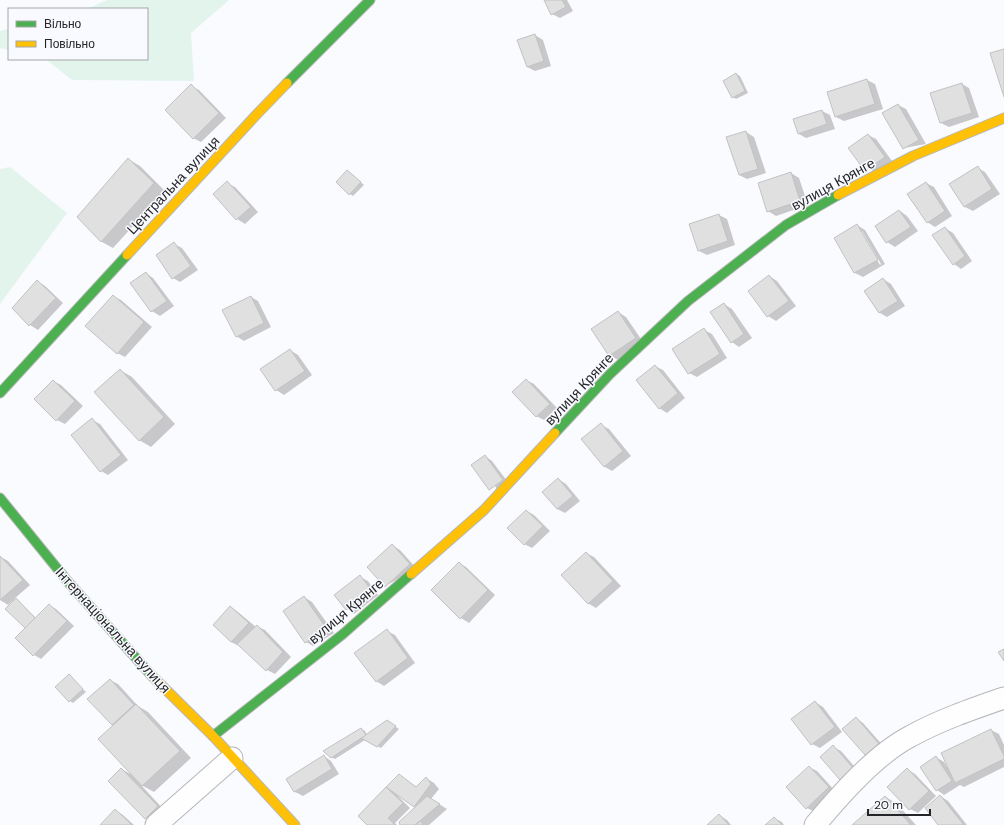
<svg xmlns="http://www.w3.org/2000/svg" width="1004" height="825" viewBox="0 0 1004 825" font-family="'DM Sans',sans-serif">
  <rect width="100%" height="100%" fill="#fafbfe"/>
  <g fill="#e3f4ed">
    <polygon points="107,0 229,0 191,33 194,81 72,80 48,61 40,59 147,59 147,9 87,9"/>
    <polygon points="9,29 9,50 0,48 0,31"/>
    <polygon points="10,167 67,213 0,304 0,169"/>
  </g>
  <g fill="#0003" fill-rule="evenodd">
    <polygon points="545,0 567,0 573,11 560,18 552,14"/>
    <polygon points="535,35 543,40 551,66 535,71 527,67"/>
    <polygon points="736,74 740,76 748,93 736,99 733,97"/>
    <polygon points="867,80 875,84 883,109 844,121 836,117 828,93"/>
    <polygon points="962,84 969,88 979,117 949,127 941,123"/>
    <polygon points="191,86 199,90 226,118 201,142 193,138"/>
    <polygon points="898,105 906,109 926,144 904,148"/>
    <polygon points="822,111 830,115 835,129 806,138 799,134"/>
    <polygon points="746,132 754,137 766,173 747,179 739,175"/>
    <polygon points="868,135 876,139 892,161 873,175"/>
    <polygon points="128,159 140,166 165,191 113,248 102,242 78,217"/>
    <polygon points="978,168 985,172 1000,194 973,211 965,207 951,185"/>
    <polygon points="348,171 364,185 353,196 350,194"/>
    <polygon points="791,173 799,178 808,205 776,216 768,211"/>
    <polygon points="227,183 235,187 258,212 245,224 237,219 214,194"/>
    <polygon points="926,183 934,187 952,216 935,227 927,222"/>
    <polygon points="900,211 907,216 918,231 895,247 887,242"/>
    <polygon points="719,215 727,219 735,245 707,255 699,251"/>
    <path d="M 857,225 L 865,230 L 885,264 L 863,277 L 855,273 L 835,238 ZM 860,231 L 862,231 L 881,264 L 880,265 Z"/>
    <polygon points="945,228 953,233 972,261 961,269 954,264"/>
    <polygon points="174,244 182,248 198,270 180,282 173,278"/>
    <polygon points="146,273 153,278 174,306 160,316 152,311 132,283"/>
    <polygon points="769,276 777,281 796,306 776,321 768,316"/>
    <polygon points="883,279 891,284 905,306 887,317 880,313 865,291"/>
    <polygon points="37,281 45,286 63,303 38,330 30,325 13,308"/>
    <polygon points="113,296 121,300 152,327 125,357 117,353"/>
    <polygon points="251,297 258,301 271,327 244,341 236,336"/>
    <polygon points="724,304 732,309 752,338 739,347 732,342"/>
    <polygon points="618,312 626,317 643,342 618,360 610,355"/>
    <polygon points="704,330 712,334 727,358 697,377 689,373"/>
    <polygon points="290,350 298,355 312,375 284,395 276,390"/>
    <polygon points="655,366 663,370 685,398 667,413 659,408"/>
    <polygon points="120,370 132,377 175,424 151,447 139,440"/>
    <polygon points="526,380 534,384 557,408 544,420 536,416"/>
    <polygon points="53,381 61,385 83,406 65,424 57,420"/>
    <polygon points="92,420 100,424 128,460 108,475 101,471"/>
    <polygon points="601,425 609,429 631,456 612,471 605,467 583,439"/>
    <polygon points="485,456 492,461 510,485 498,494"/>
    <polygon points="558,479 566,484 580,501 565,513 557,509"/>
    <polygon points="527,511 534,515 550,531 532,548 524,544"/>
    <polygon points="392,545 400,550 417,569 385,586"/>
    <polygon points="586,553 594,557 621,586 596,608 589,604 562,575"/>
    <polygon points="1,557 8,561 30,585 14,599 19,602 36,618 49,605 56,609 74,626 41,659 34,655 26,628 13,602 12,601 8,605 0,600"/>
    <polygon points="459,563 466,567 495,595 469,623 461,618 432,590"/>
    <polygon points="360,577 368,581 378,595 354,614 347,609"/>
    <polygon points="304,597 312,602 334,633 313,646 306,642"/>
    <polygon points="231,607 238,612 256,627 257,626 265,630 291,657 275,674 267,670 240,645 239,646 231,642"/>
    <polygon points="387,631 395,635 415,663 384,686 376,681"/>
    <polygon points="69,676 86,692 73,703 70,701"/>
    <polygon points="110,680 118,684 138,706 148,712 191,758 154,792 141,785 165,811 154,822 146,818 122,769 132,775 114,726 112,725"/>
    <polygon points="815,702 823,707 842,732 820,748 812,744"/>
    <polygon points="856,718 863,723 886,749 875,759"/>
    <polygon points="387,721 399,729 381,748 365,740 335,759 331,757 362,729 365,731 367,735"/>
    <polygon points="991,730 999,734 1004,745 1004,767 964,787 960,785 944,795 937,790 936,757 944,762 947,767"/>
    <polygon points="833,747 841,751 861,774 849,785"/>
    <polygon points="324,756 331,761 339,774 303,796 295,792 287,779"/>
    <polygon points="809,767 817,771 836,792 815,812 807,808"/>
    <polygon points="907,769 915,774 936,796 918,813 910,809"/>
    <polygon points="399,776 417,787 426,778 434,783 439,789 431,799 447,809 429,825 401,825 416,807 399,795 398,796 410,808 395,823 397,825 369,825 359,816"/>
    <polygon points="940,796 948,801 967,825 940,825"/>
    <polygon points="886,797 897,804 916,825 854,825"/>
    <polygon points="115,810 123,815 134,825 101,825"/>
    <polygon points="719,815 727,820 731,825 708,825"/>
    <polygon points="774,818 782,822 784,825 767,825"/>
  </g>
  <g fill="#e1e0e1" stroke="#c2c2c3">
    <polygon points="544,0 562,0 566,7 551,15"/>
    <polygon points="535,34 544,61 527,67 517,40"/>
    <polygon points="1004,49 1004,97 990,53"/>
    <polygon points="736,73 745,91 732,98 723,81"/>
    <polygon points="867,79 875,104 835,117 827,92"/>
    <polygon points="962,83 972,113 940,123 930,93"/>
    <polygon points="191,84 219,113 193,139 165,110"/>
    <polygon points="898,104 919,140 903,149 882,113"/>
    <polygon points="822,110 827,124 798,134 793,119"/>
    <polygon points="746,131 758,169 739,175 726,137"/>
    <polygon points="868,134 885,157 865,171 848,148"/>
    <polygon points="128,158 154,183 101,242 77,217"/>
    <polygon points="978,166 992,189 964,207 949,184"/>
    <polygon points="347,170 361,182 349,195 336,182"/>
    <polygon points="791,172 800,201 767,212 758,183"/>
    <polygon points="227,181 251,207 236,220 213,194"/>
    <polygon points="926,182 945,211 927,223 907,194"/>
    <polygon points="899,210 911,227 886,243 875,226"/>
    <polygon points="719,214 728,241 698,251 689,224"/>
    <polygon points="857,224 878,260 854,273 834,238"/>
    <polygon points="945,227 965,256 953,265 932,235"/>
    <polygon points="174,242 191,266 172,279 156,255"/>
    <polygon points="146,272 167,301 151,312 130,283"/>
    <polygon points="769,275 789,301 767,317 748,291"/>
    <polygon points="883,278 898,301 879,313 864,291"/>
    <polygon points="37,280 56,298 29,326 12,308"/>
    <polygon points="113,295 144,322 117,354 85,326"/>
    <polygon points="251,296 264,323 236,337 222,310"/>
    <polygon points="724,303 744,334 731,343 710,312"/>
    <polygon points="618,311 636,338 609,356 591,329"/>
    <polygon points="704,328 720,354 688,374 672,349"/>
    <polygon points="290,349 305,371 275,391 260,369"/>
    <polygon points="655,365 678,393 659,409 636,380"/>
    <polygon points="120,369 164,417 139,441 94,392"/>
    <polygon points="526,379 550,404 536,417 512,392"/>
    <polygon points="53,380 75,401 56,421 34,399"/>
    <polygon points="92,418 121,455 100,472 71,435"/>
    <polygon points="601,423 623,451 604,467 581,439"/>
    <polygon points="485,455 503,480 489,490 471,465"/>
    <polygon points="558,478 573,496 557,509 542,492"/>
    <polygon points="526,510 543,526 524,545 507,528"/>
    <polygon points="392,544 410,564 385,587 367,567"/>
    <polygon points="586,552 613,581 588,604 561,575"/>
    <polygon points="0,556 23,580 0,600"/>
    <polygon points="459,562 488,590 460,619 431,590"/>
    <polygon points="360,575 371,590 346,610 334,595"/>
    <polygon points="304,596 326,628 305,643 283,611"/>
    <polygon points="16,598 35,618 25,628 5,609"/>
    <polygon points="49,604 67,621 33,656 15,638"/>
    <polygon points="230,606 249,623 231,642 213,625"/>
    <polygon points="257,625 283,652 266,671 237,644"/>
    <polygon points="387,629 408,658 376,682 354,653"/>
    <polygon points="1004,649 1004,661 998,652"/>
    <polygon points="69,674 83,689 69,702 55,687"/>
    <polygon points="110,679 134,705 112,725 87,699"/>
    <polygon points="815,701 835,727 811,745 791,719"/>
    <polygon points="136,704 180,751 142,786 98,739"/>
    <polygon points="856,717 879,744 866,756 842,729"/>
    <polygon points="387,720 396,726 377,747 361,738"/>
    <polygon points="361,728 366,735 331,758 323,751"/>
    <polygon points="991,729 1004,756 1004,759 955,783 941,753"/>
    <polygon points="833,745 854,769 841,781 820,757"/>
    <polygon points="324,755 332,769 294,792 286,779"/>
    <polygon points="936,756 952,781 936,791 920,767"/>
    <polygon points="809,766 829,787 806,809 786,787"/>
    <polygon points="121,768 158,806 145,819 108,781"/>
    <polygon points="907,768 929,791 909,810 887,787"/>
    <polygon points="399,774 416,787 426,777 431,784 414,807 386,787"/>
    <polygon points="386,787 403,803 388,818 395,825 367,825 358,816"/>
    <polygon points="940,795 963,824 962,825 938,825 925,808"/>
    <polygon points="427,796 440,804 415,825 400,825 399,822"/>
    <polygon points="885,796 911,825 852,825"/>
    <polygon points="115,809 132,825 100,825"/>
    <polygon points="719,814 729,825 707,825"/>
    <polygon points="774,817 782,825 765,825"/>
    <polygon points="421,821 423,825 415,825"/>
  </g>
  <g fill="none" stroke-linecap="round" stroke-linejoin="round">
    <defs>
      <g id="street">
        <polyline points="156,825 232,758"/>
        <path d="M 815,825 C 840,795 876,754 911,736 C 940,720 972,709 1004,698"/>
      </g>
      <g id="fast">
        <polyline points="287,83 370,0"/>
        <polyline points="0,393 127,255"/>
        <polyline points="555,433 610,374 688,301 786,225 838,195"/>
        <polyline points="0,498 69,583 152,676"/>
        <polyline points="213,736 343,634 411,574"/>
      </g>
      <g id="slow">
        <polyline points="838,195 913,156 1004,118"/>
        <polyline points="127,255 257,114 287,83"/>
        <polyline points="411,574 484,510 555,433"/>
        <polyline points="152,676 213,736 295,825"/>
      </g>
    </defs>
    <use href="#street" stroke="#b6b7b9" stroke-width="23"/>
    <use href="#fast" stroke="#b6b7b9" stroke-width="11"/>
    <use href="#slow" stroke="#b6b7b9" stroke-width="11"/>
    <use href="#street" stroke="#fefeff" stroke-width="21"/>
    <use href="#fast" stroke="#4caf50" stroke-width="9"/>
    <use href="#slow" stroke="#ffc107" stroke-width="9"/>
  </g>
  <g text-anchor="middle" stroke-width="3" stroke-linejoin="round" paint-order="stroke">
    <g font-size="14" fill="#242527" stroke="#f9faff">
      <text transform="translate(833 184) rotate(-29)" y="5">вулиця Крянге</text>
      <text transform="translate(173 185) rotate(-47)" y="5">Центральна вулиця</text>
      <text transform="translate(579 389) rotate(-47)" y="5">вулиця Крянге</text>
      <text transform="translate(346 611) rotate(-40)" y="5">вулиця Крянге</text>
      <text transform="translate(113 630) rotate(48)" y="5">Інтернаціональна вулиця</text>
    </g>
  </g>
  <rect x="8" y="8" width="140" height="52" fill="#f9faff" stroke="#a4a5a9"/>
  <rect x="16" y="21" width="20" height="6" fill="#4caf50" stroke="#a4a5a9"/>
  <text x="44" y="28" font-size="12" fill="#242527">Вільно</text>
  <rect x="16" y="41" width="20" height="6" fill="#ffc107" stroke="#a4a5a9"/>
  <text x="44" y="48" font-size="12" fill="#242527">Повільно</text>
  <path d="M868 809v6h62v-6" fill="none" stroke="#242527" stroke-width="2"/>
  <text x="874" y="809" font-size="12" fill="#242527" stroke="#f9faff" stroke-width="3" paint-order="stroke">20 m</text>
</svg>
